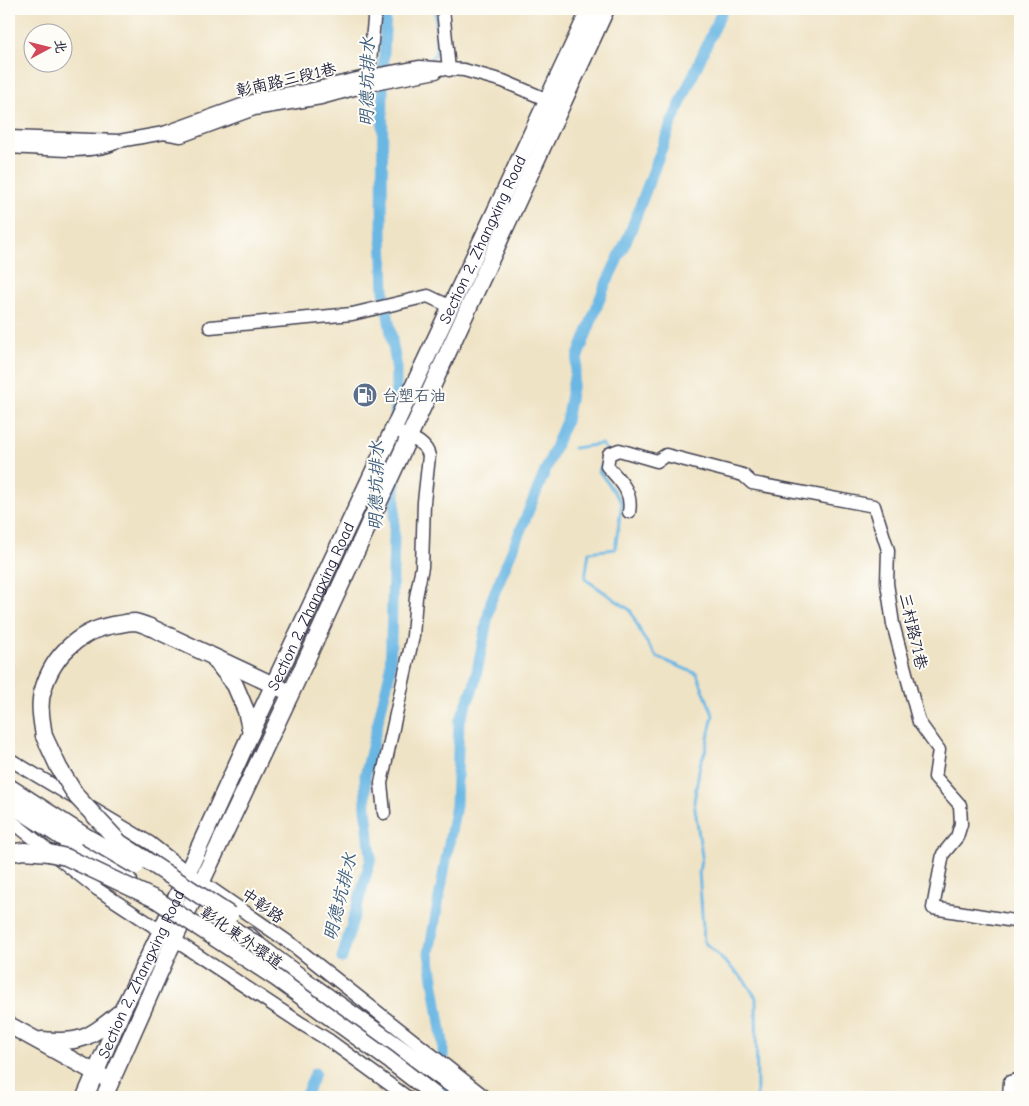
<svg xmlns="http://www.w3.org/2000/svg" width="1029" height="1106" viewBox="0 0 1029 1106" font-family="'Comic Neue','LXGW WenKai TC',sans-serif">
  <rect width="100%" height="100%" fill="#fdfcf7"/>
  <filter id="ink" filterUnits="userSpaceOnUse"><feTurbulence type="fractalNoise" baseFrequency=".02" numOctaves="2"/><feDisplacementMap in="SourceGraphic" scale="10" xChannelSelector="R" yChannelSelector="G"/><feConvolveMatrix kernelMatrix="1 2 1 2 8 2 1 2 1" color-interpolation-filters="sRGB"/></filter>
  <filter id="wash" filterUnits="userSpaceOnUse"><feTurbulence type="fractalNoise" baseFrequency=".0096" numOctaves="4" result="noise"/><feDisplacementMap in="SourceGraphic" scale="20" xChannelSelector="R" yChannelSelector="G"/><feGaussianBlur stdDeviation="1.12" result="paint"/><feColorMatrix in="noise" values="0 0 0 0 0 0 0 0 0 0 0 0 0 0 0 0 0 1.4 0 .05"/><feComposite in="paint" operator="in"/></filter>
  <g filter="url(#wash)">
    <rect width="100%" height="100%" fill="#efe3c5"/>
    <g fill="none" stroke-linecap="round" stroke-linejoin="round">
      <g stroke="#6bb7e4" stroke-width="3">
        <polyline points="426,64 436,53 436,9"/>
        <polyline points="574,448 602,444 607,452"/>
        <polyline points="602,464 599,471 622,503 615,549 589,552 585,579 630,610 643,637 657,657 697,674 713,715 705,752 700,764 694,802 702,856 699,871 704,942 745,981 756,998 757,1097"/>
      </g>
      <g stroke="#6bb7e4" stroke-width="11">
        <polyline points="342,958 371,858 366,808 365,776 390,672 395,504 396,364 384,291 382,234 383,78 386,9"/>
        <polyline points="305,1097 315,1073"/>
        <polyline points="443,1097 443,1043 429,953 456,805 459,722 474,686 491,601 566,421 578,356 604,288 629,235 671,124 723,9"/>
      </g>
    </g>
  </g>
  <g filter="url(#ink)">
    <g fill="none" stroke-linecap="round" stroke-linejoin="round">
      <defs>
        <g id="minor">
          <polyline points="443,9 449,70"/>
          <polyline points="368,83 375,9"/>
          <polyline points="164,133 181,136 254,109 321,98 369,85 436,72"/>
          <polyline points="9,137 119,141 164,133 264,97 304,91 370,76 420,67 464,70 503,81 555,103"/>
          <path d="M 9,147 C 37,148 91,155 115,143"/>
          <polyline points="210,327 352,314 428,296 449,306"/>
          <path d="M 629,512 C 633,491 619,480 607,466 L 609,454 L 619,450 L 657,461 L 666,455 L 743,475 L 752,483 L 874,506 L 888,550 L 887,583 L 893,624 L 919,722 L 939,750 L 935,777 L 960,805 L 961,824 L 957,837 L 943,854 L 933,908 L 1020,922"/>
          <polyline points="9,759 150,843 187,872 294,946 485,1097"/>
          <path d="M 384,813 L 381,783 L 413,636 L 416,597 L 422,567 L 424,502 L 429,456 C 426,441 407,437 394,429"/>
          <polyline points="9,819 97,889 302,1024 330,1041 407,1097"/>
          <polyline points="1009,1097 1010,1082 1020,1079"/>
        </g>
        <g id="major">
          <polyline points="216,661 235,685 246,711 251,733"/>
          <path d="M 44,736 C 42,722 38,704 43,690 C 53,654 82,628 120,624 C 124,623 130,622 135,622 C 140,623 145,625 150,627 L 282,689"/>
          <polyline points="9,787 85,836"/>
          <polyline points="9,803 129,881"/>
          <polyline points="9,853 24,851 49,853"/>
          <polyline points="249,936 259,946 314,987 469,1097"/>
          <polyline points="9,1025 105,1078"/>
          <path d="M 42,1040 C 80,1044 90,1038 118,1014"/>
          <path id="s1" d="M 85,1097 L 122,1011 L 161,931 L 251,733 L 590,9"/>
          <polyline points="104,1097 174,940 291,693 606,9"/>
        </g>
      </defs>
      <use href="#minor" stroke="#413f50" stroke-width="15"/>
      <use href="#major" stroke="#413f50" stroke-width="19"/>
      <use href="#minor" stroke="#fff" stroke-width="12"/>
      <use href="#major" stroke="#fff" stroke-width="16"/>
      <defs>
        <g id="major-bridge">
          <polyline points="44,736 59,768 77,797 120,843 230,915"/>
          <polyline points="85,836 136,866"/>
          <polyline points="49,853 66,857 157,900 276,978 389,1060 437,1097"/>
          <polyline points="211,915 259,946"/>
        </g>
      </defs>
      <use href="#major-bridge" stroke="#413f50" stroke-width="19" stroke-linecap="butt"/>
      <use href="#major-bridge" stroke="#fff" stroke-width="16"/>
    </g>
  </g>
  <defs>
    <symbol id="fuel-disc" viewBox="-11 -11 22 22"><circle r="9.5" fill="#5c6f8a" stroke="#fdfcf7"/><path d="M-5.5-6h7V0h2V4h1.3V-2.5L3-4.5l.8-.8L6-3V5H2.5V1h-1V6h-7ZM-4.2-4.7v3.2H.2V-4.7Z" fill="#fff"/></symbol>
  </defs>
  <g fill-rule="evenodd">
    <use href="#fuel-disc" x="351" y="381" width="28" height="28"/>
  </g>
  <g text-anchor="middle" stroke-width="4" stroke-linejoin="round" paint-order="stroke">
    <g font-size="16" fill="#22223b" stroke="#fdfcf7">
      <text transform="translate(286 79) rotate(-13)" y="6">彰南路三段1巷</text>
      <text dy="6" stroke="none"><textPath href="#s1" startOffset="945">Section 2, Zhangxing Road</textPath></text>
      <text dy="6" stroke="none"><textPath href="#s1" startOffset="540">Section 2, Zhangxing Road</textPath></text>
      <text transform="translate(914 631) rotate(77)" y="6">三村路71巷</text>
      <text transform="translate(263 905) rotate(35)" y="6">中彰路</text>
      <text transform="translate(242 937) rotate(35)" y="6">彰化東外環道</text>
      <text dy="6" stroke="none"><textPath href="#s1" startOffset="135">Section 2, Zhangxing Road</textPath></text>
    </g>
    <g font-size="16" fill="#4e5e75" stroke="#fdfcf7" text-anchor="start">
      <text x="382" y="401">台塑石油</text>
    </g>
    <g font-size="18" font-style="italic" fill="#3f5e7f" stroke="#fdfcf7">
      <text transform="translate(367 82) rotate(-89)" y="6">明德坑排水</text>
      <text transform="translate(376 486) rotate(-89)" y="6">明德坑排水</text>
      <text transform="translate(340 897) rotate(-76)" y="6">明德坑排水</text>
    </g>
  </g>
  <rect width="1029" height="1106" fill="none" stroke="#fdfcf7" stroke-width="30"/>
  <g transform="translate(48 48) rotate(83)"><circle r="24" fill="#fdfcf7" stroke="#a5a5ac"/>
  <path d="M0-4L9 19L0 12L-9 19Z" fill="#d1495b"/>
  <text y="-8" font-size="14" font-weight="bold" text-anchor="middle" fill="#22223b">北</text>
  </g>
</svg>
